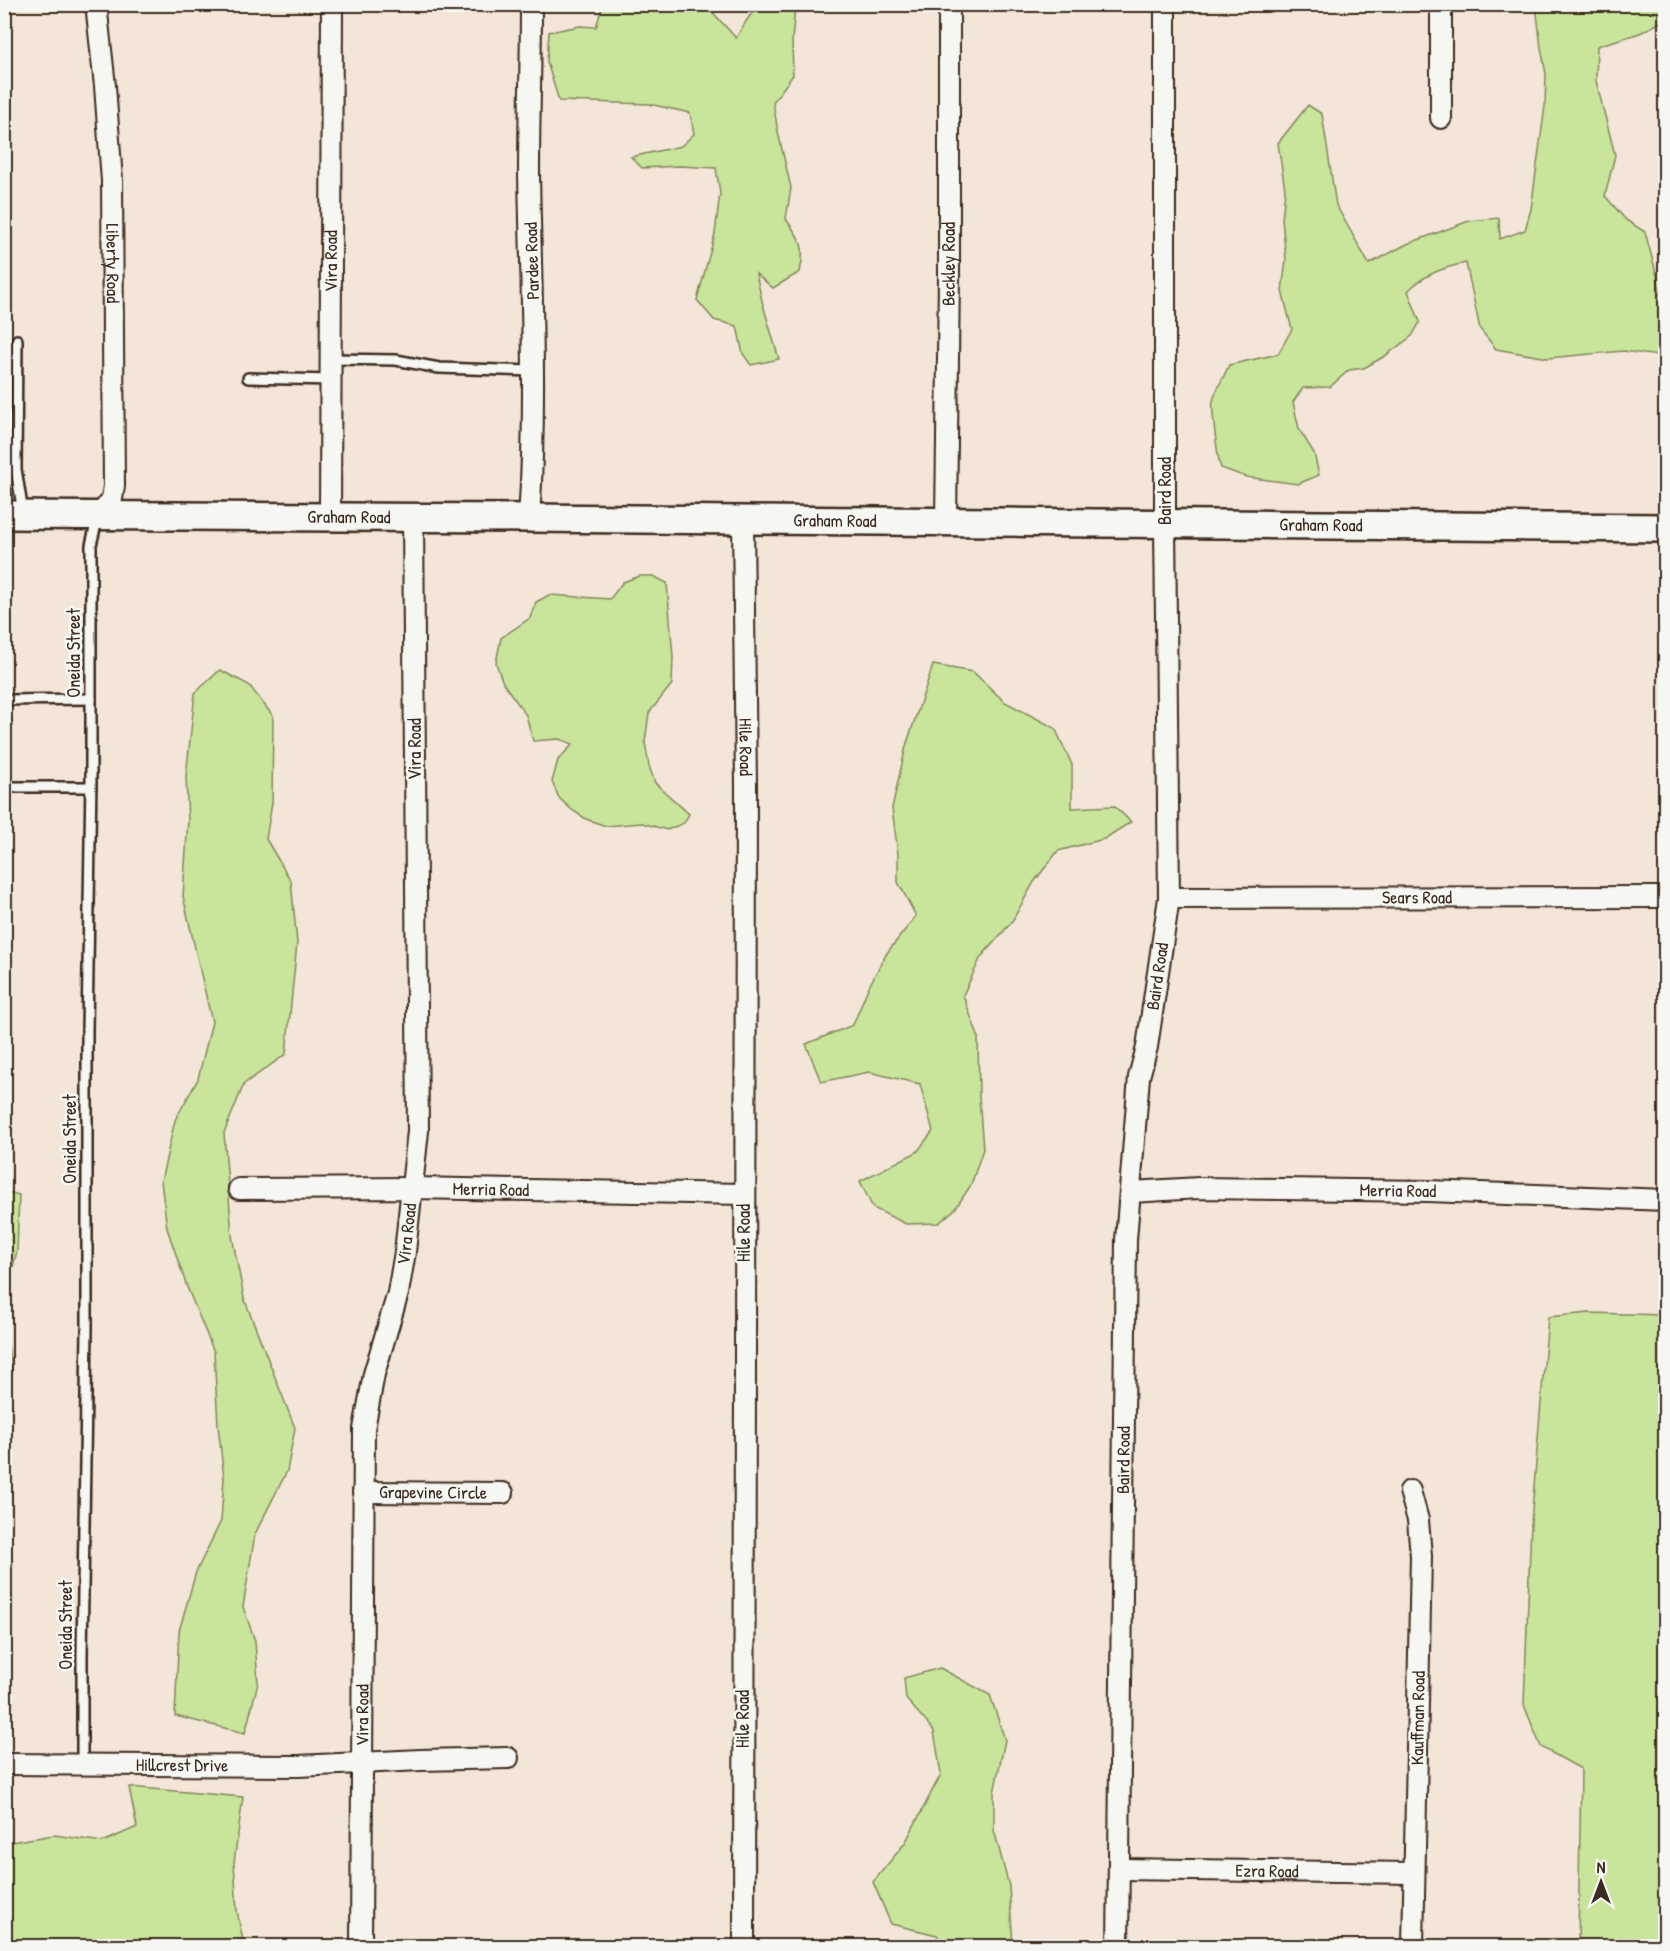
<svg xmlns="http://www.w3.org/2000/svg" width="1670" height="1951" viewBox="0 0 1670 1951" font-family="'Patrick Hand',sans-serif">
  <rect width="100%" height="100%" fill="#f3e5d8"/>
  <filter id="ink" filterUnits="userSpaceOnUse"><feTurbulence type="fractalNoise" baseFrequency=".0167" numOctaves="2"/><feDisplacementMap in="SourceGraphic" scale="12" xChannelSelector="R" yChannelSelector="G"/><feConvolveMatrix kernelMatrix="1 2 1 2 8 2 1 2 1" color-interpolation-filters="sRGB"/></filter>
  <g filter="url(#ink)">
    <g fill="#c9e49b" stroke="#82875c" stroke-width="1.5">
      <path d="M 603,5 L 706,5 L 736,38 C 748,20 751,4 775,4 C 783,4 788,4 795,7 L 792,41 L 793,75 L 773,102 L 778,132 L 791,188 L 786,219 C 801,240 806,246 800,272 L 773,288 L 756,274 L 763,305 L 779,359 L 751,365 L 743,354 L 737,326 L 714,320 L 697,300 L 715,234 L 720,193 L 716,168 L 680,166 L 642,168 L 631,157 L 681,146 L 694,134 L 690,113 L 649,104 L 559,101 L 547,62 L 549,32 L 580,26 L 596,27 Z"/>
      <path d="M 1536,5 L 1662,5 L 1665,12 L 1665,20 L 1640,33 L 1597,46 L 1596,81 L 1615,155 L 1605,196 L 1626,220 L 1645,232 L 1658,280 L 1662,305 L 1665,312 L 1665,357 L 1623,351 L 1548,358 L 1496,349 L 1480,329 L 1466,263 C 1444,267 1423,275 1408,291 L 1420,322 L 1412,336 L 1385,356 L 1364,368 L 1349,370 L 1330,387 L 1303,388 L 1293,402 L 1299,429 L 1314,453 L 1319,475 L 1298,484 L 1246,477 L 1221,468 C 1218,461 1211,407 1213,401 C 1216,389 1224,377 1229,365 L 1278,354 L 1292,329 L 1282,291 L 1286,260 L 1282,219 L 1285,190 L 1278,143 L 1308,105 L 1322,114 L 1336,205 L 1369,264 L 1407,244 L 1469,221 L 1499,218 L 1500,239 L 1525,230 L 1531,209 L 1545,106 L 1546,74 L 1541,48 Z"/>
      <polygon points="640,576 653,576 667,583 673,657 672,684 649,713 645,742 649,766 655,783 689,814 684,823 667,830 642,823 606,826 586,819 572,810 559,798 552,782 558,760 573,744 559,739 533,741 526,715 503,683 496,663 501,638 530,618 536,602 549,595 610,599 623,582"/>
      <polygon points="933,665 973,672 1005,702 1055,728 1072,765 1072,808 1114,806 1131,822 1104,839 1058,851 1034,882 1011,923 981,957 963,995 978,1036 979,1096 983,1149 971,1185 955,1209 939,1223 906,1224 873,1208 860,1181 917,1152 933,1131 920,1084 869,1072 821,1082 806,1044 853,1025 868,988 887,953 916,916 898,882 898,854 892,808 906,746"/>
      <polygon points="220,670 249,685 273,716 272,803 266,839 291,881 297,943 286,1054 244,1084 224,1133 232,1236 244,1298 295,1428 287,1471 255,1534 243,1607 255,1641 258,1683 245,1733 175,1716 179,1631 196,1572 221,1521 224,1478 218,1425 214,1352 187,1287 167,1228 161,1181 175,1120 198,1079 212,1022 183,896 188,820 186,777 195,693"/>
      <polygon points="4,1191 19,1195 17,1251 9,1283 5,1325 12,1372 7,1394 5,1394"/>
      <polygon points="1589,1313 1665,1315 1665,1946 1578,1946 1581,1769 1541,1747 1524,1705 1531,1523 1548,1317"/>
      <polygon points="940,1668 990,1695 1005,1740 994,1793 994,1830 1009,1886 1013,1946 943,1946 937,1935 891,1924 873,1882 905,1843 941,1774 934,1731 906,1699 904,1678"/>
      <polygon points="129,1787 243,1797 234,1863 237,1911 244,1946 113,1946 109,1945 5,1946 5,1843 54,1835 103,1842 137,1827"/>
    </g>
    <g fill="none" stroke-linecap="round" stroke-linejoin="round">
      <defs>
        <g id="service">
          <polyline points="17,340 16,469 23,513"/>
          <polyline points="332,359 396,360 439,368 533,371"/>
          <polyline points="248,378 332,380"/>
          <polyline points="4,700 91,699"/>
          <polyline points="4,787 91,787"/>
          <polyline points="82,1764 82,1656 87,1330 87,1031 91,778 91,545 97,520"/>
        </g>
        <g id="minor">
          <path id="s1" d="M 96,4 L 105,86 L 112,181 L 114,486 L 112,499 L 99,516"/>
          <polyline points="1441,118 1441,4"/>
          <path id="s2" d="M 330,517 L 332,4"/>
          <path d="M 529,518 C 537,402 531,288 529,173 C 529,117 531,61 531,4"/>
          <path id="s3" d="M 743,521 L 746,786 L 744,1946"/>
          <path id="s4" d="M 946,522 L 949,276 L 949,4"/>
          <path id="s5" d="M 1169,898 L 1666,897"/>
          <path id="s6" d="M 239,1189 L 413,1188 L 744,1194"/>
          <path id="s7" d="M 1131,1192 L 1199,1188 L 1428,1191 L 1666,1200"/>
          <polyline points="1410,1491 1418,1520 1421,1556 1413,1946"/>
          <path id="s8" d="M 363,1492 L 503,1493"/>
          <path id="s9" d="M 4,1764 L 298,1766 L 421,1760 L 508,1758"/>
          <path id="s10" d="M 1120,1869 L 1413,1873"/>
          <path id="s11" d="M 361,1946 L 364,1429 L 374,1374 L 398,1293 L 405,1252 L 418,1131 L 413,518"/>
          <path id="s12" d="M 1118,1946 L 1126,1240 L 1139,1077 L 1147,1047 L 1169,898 L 1165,525 L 1165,4"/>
        </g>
        <g id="secondary">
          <path id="s13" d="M 4,515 L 529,518 L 1666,528"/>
        </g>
      </defs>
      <use href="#service" stroke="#3b2a1e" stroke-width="14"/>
      <use href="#minor" stroke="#3b2a1e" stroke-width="24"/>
      <use href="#secondary" stroke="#3b2a1e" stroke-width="32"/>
      <use href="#service" stroke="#f6f6f2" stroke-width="9"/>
      <use href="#minor" stroke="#f6f6f2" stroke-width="20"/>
      <use href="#secondary" stroke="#f6f6f2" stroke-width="27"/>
    </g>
  </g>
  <g text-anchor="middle" stroke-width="5" stroke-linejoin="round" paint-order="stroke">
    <g font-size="18" fill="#3b2a1e" stroke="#f6f6f2">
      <text dy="6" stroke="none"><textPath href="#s2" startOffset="256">Vira Road</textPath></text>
      <text transform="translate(532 261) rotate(-92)" y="6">Pardee Road</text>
      <text dy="6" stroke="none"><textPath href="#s1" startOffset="260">Liberty Road</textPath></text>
      <text dy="6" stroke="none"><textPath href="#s4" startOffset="258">Beckley Road</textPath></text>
      <text transform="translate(1165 491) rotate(-90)" y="6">Baird Road</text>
      <text dy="6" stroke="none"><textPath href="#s13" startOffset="345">Graham Road</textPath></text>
      <text dy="6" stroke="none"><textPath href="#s13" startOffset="831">Graham Road</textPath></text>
      <text dy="6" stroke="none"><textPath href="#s13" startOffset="1317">Graham Road</textPath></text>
      <text transform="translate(74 653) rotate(-90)" y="6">Oneida Street</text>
      <text dy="6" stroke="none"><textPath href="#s3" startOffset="226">Hile Road</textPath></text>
      <text transform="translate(415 749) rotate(-90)" y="6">Vira Road</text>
      <text dy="6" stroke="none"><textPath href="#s5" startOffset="248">Sears Road</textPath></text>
      <text dy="6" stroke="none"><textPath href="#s12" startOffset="972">Baird Road</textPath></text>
      <text transform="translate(70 1139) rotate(-90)" y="6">Oneida Street</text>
      <text dy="6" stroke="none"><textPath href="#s6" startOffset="252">Merria Road</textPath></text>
      <text dy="6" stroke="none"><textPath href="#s7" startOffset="267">Merria Road</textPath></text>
      <text transform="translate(744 1233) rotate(-90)" y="6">Hile Road</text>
      <text dy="6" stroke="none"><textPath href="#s11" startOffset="717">Vira Road</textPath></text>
      <text dy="6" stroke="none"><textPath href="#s12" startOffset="486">Baird Road</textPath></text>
      <text dy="6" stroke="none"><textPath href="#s8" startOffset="70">Grapevine Circle</textPath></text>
      <text transform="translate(66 1625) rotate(-90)" y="6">Oneida Street</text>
      <text dy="6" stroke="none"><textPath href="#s11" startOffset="231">Vira Road</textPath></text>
      <text transform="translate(1418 1718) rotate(-89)" y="6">Kauffman Road</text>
      <text transform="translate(743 1719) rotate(-90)" y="6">Hile Road</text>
      <text dy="6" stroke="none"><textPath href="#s9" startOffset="178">Hillcrest Drive</textPath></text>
      <text dy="6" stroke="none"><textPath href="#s10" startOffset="147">Ezra Road</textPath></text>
    </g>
  </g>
  <rect width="1670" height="1951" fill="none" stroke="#f6f6f2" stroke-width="24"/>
  <rect x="12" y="12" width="1646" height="1927" fill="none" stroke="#3b2a1e" stroke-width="2" filter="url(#ink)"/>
  <g transform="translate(1601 1882)" stroke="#f6f6f2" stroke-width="4.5" paint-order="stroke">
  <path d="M0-4.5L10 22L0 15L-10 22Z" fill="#3b2a1e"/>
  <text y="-9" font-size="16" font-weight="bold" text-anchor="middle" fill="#3b2a1e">N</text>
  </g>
</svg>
